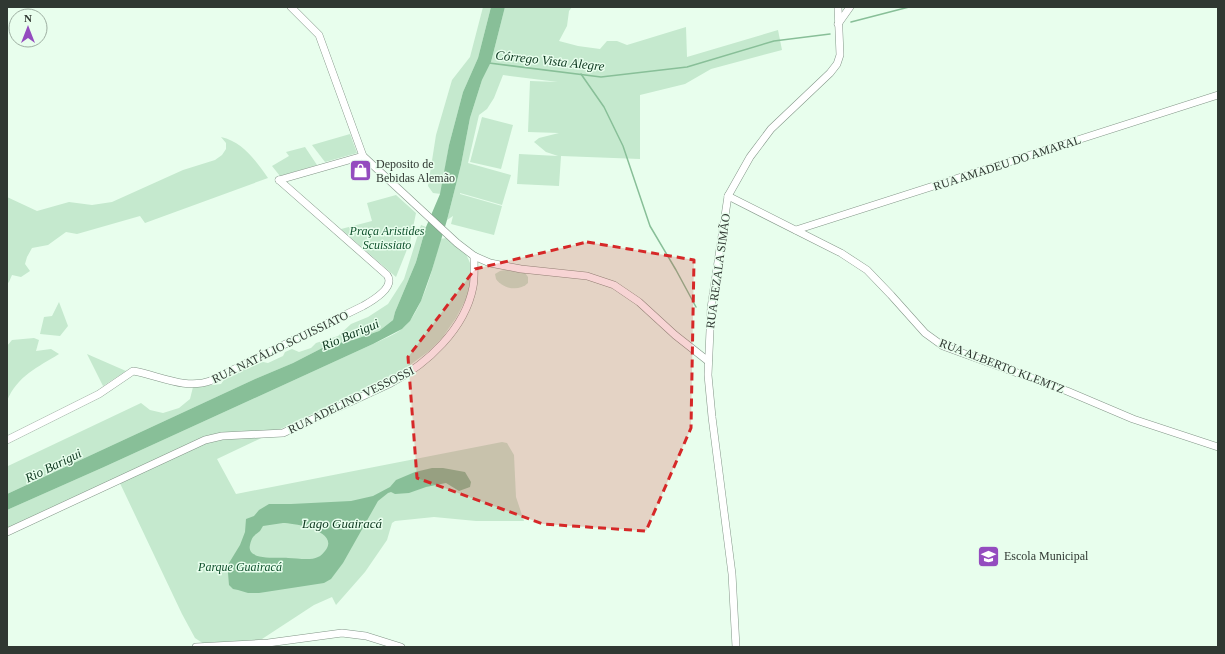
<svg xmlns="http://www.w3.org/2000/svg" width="1225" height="654" viewBox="0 0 1225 654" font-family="'Times New Roman',serif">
  <rect width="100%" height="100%" fill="#e8feed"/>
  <g fill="#c5e9ce">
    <polygon points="483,7 491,7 478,58 463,92 449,145 441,194 433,193 428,186 436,135 452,80 470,57"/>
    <polygon points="505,7 572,7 569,11 567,26 559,41 578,46 600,49 607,41 617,41 627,45 686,27 687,57 778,30 782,50 711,69 685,84 640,95 640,159 561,156 559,186 517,184 519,154 558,156 546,152 534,142 539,138 559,133 528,132 530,81 558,82 503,75 494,98 487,109 479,115 468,163 511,175 502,205 460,193 460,194 502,206 494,235 451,224 453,216 447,220 461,165 470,118 482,80 491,62"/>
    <polygon points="482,117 513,125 501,169 470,162"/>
    <polygon points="350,134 357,153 325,162 312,145"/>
    <path d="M 221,137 C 243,142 255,160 268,178 L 145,223 L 140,216 L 77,234 L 66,232 L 48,245 L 32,248 L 27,257 L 25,264 L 30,271 L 21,277 L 12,275 L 9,282 L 7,284 L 7,197 L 37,211 L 69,202 L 92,205 L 112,202 L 183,170 L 215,160 L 222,155 L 226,149 L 226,143 Z"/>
    <polygon points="305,147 317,165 280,176 272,166 289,156 286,152"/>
    <polygon points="396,195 416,213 410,242 396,277 341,229 372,221 367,203"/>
    <polygon points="421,225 426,227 416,262 395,312 393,320 379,331 353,340 328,345 293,363 255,379 7,494 7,467 8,466 141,403 150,410 163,413 179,408 190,399 193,387 221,384 226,377 249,367 263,362 268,363 283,356 285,352 292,349 299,352 311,348 316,343 338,336 351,324 368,317 388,304 404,279"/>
    <path d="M 446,238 L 466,254 L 470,263 L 471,282 L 467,297 L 456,318 L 442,338 L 429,351 L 402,371 L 346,398 L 217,459 L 236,494 L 502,442 L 507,443 L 514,455 L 516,497 L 524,521 L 476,521 L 434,517 L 395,521 L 392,523 L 387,540 L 365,572 L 336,605 L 332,597 L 314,605 L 262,639 L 253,641 L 204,644 L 195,638 L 182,614 L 118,479 L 7,529 L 7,510 L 104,467 L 373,344 C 383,339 395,335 403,328 C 423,311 434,264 440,239 Z"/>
    <path d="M 505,270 L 525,273 L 528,277 L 528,283 C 519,292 503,289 496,279 L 495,274 L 500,271 Z"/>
    <polygon points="59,302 68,326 60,336 40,334 44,317 52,316"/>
    <path d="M 34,338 L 39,340 L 36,351 L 51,349 L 59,354 C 38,367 17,376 7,401 L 7,346 L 12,340 Z"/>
    <polygon points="87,354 126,371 103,386"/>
  </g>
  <g fill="#88bf98" fill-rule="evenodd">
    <polygon points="491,7 505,7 491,62 482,80 470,118 461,165 447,220 432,270 421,301 410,321 402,329 373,344 104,467 7,510 7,494 255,379 293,363 328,345 353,340 379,331 393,320 395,312 416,262 426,227 440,194 449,145 463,92 478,58"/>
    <path d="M 432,468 L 443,468 L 465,472 L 471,482 L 470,487 L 459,491 L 446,483 L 426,487 L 409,493 L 395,494 L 391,492 L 388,493 L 378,501 L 343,563 L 331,579 L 324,583 L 259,593 L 248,593 L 238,590 L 233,589 L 229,585 L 228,573 L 229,563 L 240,545 L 245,532 L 246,519 L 254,516 L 259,510 L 269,504 L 291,504 L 351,501 L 373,496 L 390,487 L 396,480 L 415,472 ZM 283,523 C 294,523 341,531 325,551 C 323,553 321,556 318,557 C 310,561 297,558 288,558 C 278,557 246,561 250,545 C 252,536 254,536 260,531 L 263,526 Z"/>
  </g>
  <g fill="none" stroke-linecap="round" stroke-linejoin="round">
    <g stroke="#88bf98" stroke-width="1.5">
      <polyline points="851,22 909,7"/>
      <polyline points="489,63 601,77 687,67 774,41 830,34"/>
      <polyline points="581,74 604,107 623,146 650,226 676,270 696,307"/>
    </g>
    <defs>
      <g id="secondary">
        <polyline points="291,7 319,35 363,156 457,243 474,256 490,263 521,269 587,276 614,285 639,302 675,335 708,361"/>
        <polyline points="838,24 850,7"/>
        <polyline points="279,180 363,156"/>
        <polyline points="728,196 841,253 867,270 891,295 925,333 943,346 1067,391 1133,419 1218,447"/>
        <polyline points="796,230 1218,95"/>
        <path d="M 7,440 L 99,394 L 133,371 C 158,375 185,390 210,381 L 363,306 C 372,301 396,287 387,275 L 279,180"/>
        <path d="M 7,532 L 205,440 L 222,436 L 283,433 L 391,383 C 427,364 465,329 473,287 C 475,277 474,266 474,256"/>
        <polyline points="196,647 268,643 342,633 366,636 401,647"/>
        <polyline points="736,647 732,574 712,417 708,375 711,308 728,196 750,157 771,129 830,73 837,64 840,55 838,7"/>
      </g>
    </defs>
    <use href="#secondary" stroke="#839688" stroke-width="8"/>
    <use href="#secondary" stroke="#fff" stroke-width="7"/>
  </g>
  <path fill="#d62828" fill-opacity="0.2" stroke="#d62828" stroke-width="3" stroke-dasharray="8 5" stroke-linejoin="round" d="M 587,242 L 694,260 L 691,428 L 646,531 L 543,524 L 417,478 L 408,357 L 475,269 Z"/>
  <defs>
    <symbol id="shop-square" viewBox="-11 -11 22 22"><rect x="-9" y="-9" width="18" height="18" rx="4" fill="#944cbf" stroke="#e8feed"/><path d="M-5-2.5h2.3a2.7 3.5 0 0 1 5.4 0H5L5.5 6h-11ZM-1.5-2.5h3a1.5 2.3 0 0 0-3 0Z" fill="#fff"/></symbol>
    <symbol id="school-square" viewBox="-11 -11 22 22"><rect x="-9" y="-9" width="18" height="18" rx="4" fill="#944cbf" stroke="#e8feed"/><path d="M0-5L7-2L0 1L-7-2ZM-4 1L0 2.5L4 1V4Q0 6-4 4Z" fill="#fff"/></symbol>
  </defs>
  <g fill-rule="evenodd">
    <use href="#shop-square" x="348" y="158" width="25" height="25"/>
    <use href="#school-square" x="976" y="544" width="25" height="25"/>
  </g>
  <g text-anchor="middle" stroke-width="3" stroke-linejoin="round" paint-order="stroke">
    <g font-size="12" fill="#303832" stroke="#e8feed">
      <text transform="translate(1007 163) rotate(-18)" y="4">RUA AMADEU DO AMARAL</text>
      <text transform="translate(718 271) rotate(-82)" y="4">RUA REZALA SIMÃO</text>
      <text transform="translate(280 347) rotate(-26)" y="4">RUA NATÁLIO SCUISSIATO</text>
      <text transform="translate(1002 366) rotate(21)" y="4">RUA ALBERTO KLEMTZ</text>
      <text transform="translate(351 400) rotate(-26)" y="4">RUA ADELINO VESSOSSI</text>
    </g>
    <g font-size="12" fill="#303832" stroke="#e8feed" text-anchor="start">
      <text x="376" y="168">Deposito de<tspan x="376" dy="14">Bebidas Alemão</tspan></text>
      <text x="1004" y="560">Escola Municipal</text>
    </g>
    <g font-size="12" font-style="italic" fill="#0f502c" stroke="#e8feed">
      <text x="387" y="235">Praça Aristides<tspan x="387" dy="14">Scuissiato</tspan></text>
      <text x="240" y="571">Parque Guairacá</text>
    </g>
    <g font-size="13" font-style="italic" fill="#0c371e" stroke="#e8feed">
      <text transform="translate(550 60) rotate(6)" y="5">Córrego Vista Alegre</text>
      <text transform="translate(350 334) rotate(-23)" y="5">Rio Barigui</text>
      <text transform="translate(53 465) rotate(-26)" y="5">Rio Barigui</text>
      <text x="342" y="528">Lago Guairacá</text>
    </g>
  </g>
  <rect width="1225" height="654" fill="none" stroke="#303832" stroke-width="16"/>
  <g transform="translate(28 28)"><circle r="19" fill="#e8feed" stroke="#9eafa2"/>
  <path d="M0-3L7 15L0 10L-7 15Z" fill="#944cbf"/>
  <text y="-6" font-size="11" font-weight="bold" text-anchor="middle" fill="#303832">N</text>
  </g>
</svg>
